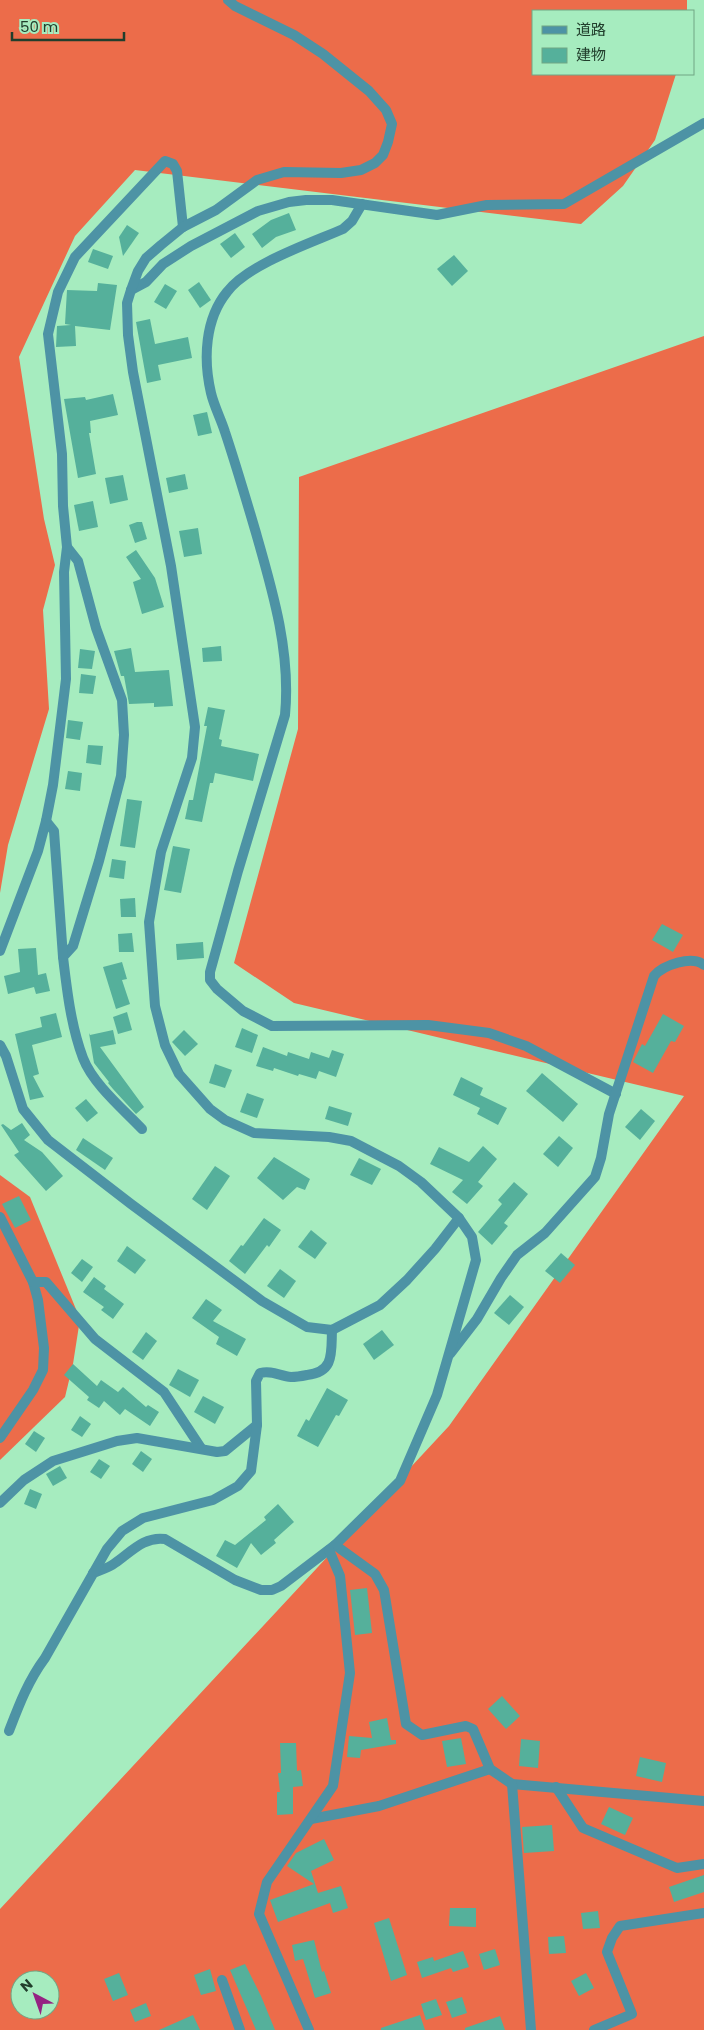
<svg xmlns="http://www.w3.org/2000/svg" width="704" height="2030" viewBox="0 0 704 2030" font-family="Poppins,'Noto Sans JP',sans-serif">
  <rect width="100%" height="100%" fill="#a6ecbf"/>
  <g fill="#ec6c4a" fill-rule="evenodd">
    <polygon points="0,0 687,0 687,11 533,11 533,74 676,74 655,140 623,186 581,224 135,170 75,236 19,357 44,519 55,565 43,610 49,709 8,845 0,893"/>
    <path d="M 704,336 L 704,2030 L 0,2030 L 0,1909 L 449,1426 L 684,1096 L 294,1003 L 234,963 L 298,729 L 299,477 ZM 20,1980 L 50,1980 L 50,2010 L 20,2010 Z"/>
    <polygon points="0,1175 30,1197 80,1319 73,1364 65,1397 0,1460"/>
  </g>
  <g fill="#55b09b">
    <polygon points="289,213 296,230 276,237 262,248 252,234 271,220"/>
    <polygon points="127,225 139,233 123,256 119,237"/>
    <polygon points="235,233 245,247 231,258 220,244"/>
    <polygon points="93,249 113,256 108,269 88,262"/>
    <polygon points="454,255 468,271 452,286 437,269"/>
    <polygon points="199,282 211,300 200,308 188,290"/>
    <polygon points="98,283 117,285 110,330 75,326 76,346 56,347 57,326 71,325 65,324 67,290 97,291"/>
    <polygon points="165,284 177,291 166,309 154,302"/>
    <polygon points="150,319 155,344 188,337 192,358 158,365 161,380 147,383 136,322"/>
    <polygon points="113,394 118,415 90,421 91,433 89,433 96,474 78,478 64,399 85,397 86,400"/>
    <polygon points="207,412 212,433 198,436 193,415"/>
    <polygon points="185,474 188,489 169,493 166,478"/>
    <polygon points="123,475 128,500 110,504 105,478"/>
    <polygon points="93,501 98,527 79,531 74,505"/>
    <polygon points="137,522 142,522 147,539 135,543 129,525"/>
    <polygon points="198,528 202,554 184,557 179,531"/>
    <polygon points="136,550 155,578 164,607 142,614 133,582 141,579 126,557"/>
    <polygon points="221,646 222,661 203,662 202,648"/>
    <polygon points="131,648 135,672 169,670 173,706 154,707 154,703 129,704 124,676 121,676 114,651"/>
    <polygon points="80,649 95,651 92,669 78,668"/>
    <polygon points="81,674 96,676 93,694 79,693"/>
    <polygon points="208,707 225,710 219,739 222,740 221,746 259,754 253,781 215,773 213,783 210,783 202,822 185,819 189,800 193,800 207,726 204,726"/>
    <polygon points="68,720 83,722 80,740 66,738"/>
    <polygon points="88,745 103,746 101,765 86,763"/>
    <polygon points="68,771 82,773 80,791 65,789"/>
    <polygon points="127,799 142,801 135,848 120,846"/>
    <polygon points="173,846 190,849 181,893 164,890"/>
    <polygon points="112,859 126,861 124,879 109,877"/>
    <polygon points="135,898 136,917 121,917 120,899"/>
    <polygon points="662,924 683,935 673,952 652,940"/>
    <polygon points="132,933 134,952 119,952 118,934"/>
    <polygon points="203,942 204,958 177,960 176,944"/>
    <polygon points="36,948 38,975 46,973 50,991 36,994 34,987 8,994 4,976 20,972 18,949"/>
    <polygon points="122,962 127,979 122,980 130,1004 116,1009 103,967"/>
    <polygon points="127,1012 132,1030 118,1034 113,1017"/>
    <polygon points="56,1013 62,1037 32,1045 39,1074 33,1076 44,1097 30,1100 15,1034 42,1027 40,1017"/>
    <polygon points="663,1014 684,1026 675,1042 671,1041 653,1073 633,1062 642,1044 645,1046"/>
    <polygon points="242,1028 258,1035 252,1053 235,1047"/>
    <polygon points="113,1030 116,1044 100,1047 144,1107 136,1114 113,1089 108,1083 109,1082 94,1063 89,1033 90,1035"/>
    <polygon points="184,1030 198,1044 185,1056 172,1042"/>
    <polygon points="263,1047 287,1056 288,1052 309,1059 311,1052 329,1058 332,1050 344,1054 336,1077 319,1071 316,1079 299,1074 298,1076 274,1068 273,1071 256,1066"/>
    <polygon points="215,1064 232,1070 225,1088 209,1083"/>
    <polygon points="542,1073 578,1104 563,1122 526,1091"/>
    <polygon points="461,1077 483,1088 480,1095 507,1108 498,1125 477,1114 480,1108 453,1095"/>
    <polygon points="247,1093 264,1099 257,1118 240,1112"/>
    <polygon points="86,1099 98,1113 87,1122 75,1108"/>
    <polygon points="329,1106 352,1113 348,1126 325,1119"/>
    <polygon points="641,1109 655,1121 640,1140 625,1127"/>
    <polygon points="22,1123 30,1135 24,1140 42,1152 63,1176 46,1191 14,1155 19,1152 1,1125 3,1124 11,1130"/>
    <polygon points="559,1136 573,1148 558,1167 543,1154"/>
    <polygon points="83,1138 113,1158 105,1170 76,1150"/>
    <polygon points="483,1146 497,1159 478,1182 483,1186 467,1204 452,1192 463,1180 430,1164 439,1147 469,1162"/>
    <polygon points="274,1157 310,1179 305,1190 297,1187 283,1200 257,1178"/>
    <polygon points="359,1158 381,1169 372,1185 350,1175"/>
    <polygon points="215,1166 230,1176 207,1210 192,1199"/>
    <polygon points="514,1182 528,1194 504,1223 508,1226 492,1245 478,1232 502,1204 498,1200"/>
    <polygon points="19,1196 31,1220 15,1228 2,1204"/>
    <polygon points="264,1218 281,1230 269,1247 267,1245 245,1274 229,1261 241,1245 243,1246"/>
    <polygon points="311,1230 327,1243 315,1259 298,1247"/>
    <polygon points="127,1246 146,1260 135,1274 117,1261"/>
    <polygon points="561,1253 575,1265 560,1283 545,1271"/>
    <polygon points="82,1259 93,1267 82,1282 71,1273"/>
    <polygon points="280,1269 296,1281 284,1298 267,1286"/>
    <polygon points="94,1277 106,1286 104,1289 124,1304 113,1319 101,1310 104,1307 83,1292"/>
    <polygon points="510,1295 524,1307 509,1325 494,1313"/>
    <polygon points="206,1299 222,1310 213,1321 246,1339 237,1356 216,1344 219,1337 192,1318"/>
    <polygon points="382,1330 394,1345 374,1360 363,1344"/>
    <polygon points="146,1332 157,1341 143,1360 132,1352"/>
    <polygon points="73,1364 97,1386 101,1380 118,1392 123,1387 146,1407 148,1405 159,1412 150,1426 125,1409 120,1415 104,1401 99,1408 87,1400 89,1397 64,1375"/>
    <polygon points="178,1369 199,1380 190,1397 169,1385"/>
    <polygon points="327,1388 348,1400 339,1416 336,1415 318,1447 297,1436 306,1419 309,1421"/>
    <polygon points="203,1396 224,1407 215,1424 194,1412"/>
    <polygon points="80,1416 91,1424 82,1437 71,1430"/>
    <polygon points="34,1431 45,1438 36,1452 25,1444"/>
    <polygon points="141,1451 152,1459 143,1472 132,1464"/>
    <polygon points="99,1459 110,1466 101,1479 90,1472"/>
    <polygon points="60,1466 67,1478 53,1486 46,1474"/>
    <polygon points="30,1489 42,1494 36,1509 24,1504"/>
    <polygon points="278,1504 294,1522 274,1540 276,1543 261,1555 251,1543 237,1568 216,1556 225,1540 235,1545 266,1520 264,1517"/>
    <polygon points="367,1588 372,1633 355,1635 350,1590"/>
    <polygon points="502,1696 520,1716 506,1729 488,1709"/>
    <polygon points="387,1718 391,1740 396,1740 396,1744 361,1750 360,1758 347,1757 349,1736 372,1738 369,1722"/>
    <polygon points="461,1738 466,1764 447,1767 442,1741"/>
    <polygon points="521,1739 540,1741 538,1768 519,1766"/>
    <polygon points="280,1743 296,1743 297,1771 301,1770 303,1786 293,1787 293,1814 277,1815 277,1792 280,1792 278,1773 281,1773"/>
    <polygon points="640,1757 666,1763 662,1782 636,1776"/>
    <polygon points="609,1807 633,1818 625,1835 601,1824"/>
    <polygon points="552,1825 554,1851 524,1853 522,1827"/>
    <polygon points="324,1839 334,1860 311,1871 318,1893 341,1886 348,1908 333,1913 330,1903 278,1922 270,1900 314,1884 287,1866 296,1853"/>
    <polygon points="704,1875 704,1892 674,1902 669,1887"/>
    <polygon points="450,1908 476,1908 476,1927 449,1926"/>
    <polygon points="598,1911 600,1928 583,1929 581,1913"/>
    <polygon points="389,1918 407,1975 391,1981 374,1923"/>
    <polygon points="564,1936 566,1953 549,1954 548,1937"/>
    <polygon points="314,1940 322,1972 324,1971 331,1993 315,1998 303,1959 295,1961 292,1945"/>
    <polygon points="495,1949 500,1965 484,1970 479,1954"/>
    <polygon points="463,1951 469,1967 453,1972 451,1968 422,1978 417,1962 433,1957 434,1961"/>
    <polygon points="245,1964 261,1996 275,2030 256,2030 230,1970"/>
    <polygon points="210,1969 216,1991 201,1995 194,1975"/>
    <polygon points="119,1973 128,1995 113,2001 104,1979"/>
    <polygon points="586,1973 594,1988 579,1996 571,1981"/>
    <polygon points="462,1997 467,2013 452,2018 446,2002"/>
    <polygon points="436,1999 442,2015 426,2020 421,2004"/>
    <polygon points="146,2003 151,2016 135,2022 130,2010"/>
    <polygon points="193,2015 200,2030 159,2030"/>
    <polygon points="420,2015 425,2030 381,2030 381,2028"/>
    <polygon points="500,2016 505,2030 465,2030 465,2028"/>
  </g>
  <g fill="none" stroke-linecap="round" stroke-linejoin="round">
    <g stroke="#4d93a5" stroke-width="10">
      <path d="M 362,204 L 352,221 L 343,229 C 311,243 248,264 227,292 C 205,319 203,359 211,393 C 214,406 221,419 225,432 C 236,465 246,499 256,533 C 273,592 291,653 285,715 L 238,871 L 210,972 L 210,980 L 217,989 L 243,1011 L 272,1026 L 428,1025 L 489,1033 L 526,1046 L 616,1094"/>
      <polyline points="131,290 146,282 163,264 191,246 258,211 289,202 306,200 332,200 437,215 487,205 564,204 704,123"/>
      <path d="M 67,547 L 78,561 L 96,628 L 122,700 L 124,735 L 121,776 L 99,861 L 73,946 L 63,957 C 67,991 71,1026 83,1058 C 93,1084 123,1109 142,1129"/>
      <polyline points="46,821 54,831 63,957"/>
      <polyline points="0,951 38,851 46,821 53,785 66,679 64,572 67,547 63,506 62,454 48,334 58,292 75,257 165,161 173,164 177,171 183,227"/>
      <polyline points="0,1045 6,1056 23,1109 48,1140 131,1204 262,1301 307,1327 332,1330 380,1305 407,1280 435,1249 459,1218"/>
      <polyline points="0,1217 33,1282 38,1300 44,1348 43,1370 33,1390 0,1438"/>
      <polyline points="33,1282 46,1282 95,1339 164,1392 201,1448"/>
      <path d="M 450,1354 L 477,1319 L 501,1278 L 517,1255 L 545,1233 L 595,1177 L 601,1158 L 609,1114 L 654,976 C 663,965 692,955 704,965"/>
      <polyline points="0,1503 24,1480 53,1461 117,1441 137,1438 217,1452 225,1451 257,1425"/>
      <polyline points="335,1545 375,1574 384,1590 406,1724 422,1735 466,1726 473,1729 490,1769 512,1784 704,1801"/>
      <path d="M 93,1573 C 100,1570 109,1568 115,1563 C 131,1552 144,1536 165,1539 L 235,1580 L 261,1590 L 272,1590 L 281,1586 L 335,1545 L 400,1481 L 437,1395 L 476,1260 L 472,1237 L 459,1218 L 421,1182 L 399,1166 L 351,1141 L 329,1137 L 254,1133 L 225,1120 L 210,1109 L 179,1074 L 165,1045 L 155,1006 L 149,922 L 161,852 L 192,758 L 195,727 L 171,566 L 133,372 L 128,335 L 127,303 L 131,290 L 138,271 L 146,258 L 161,245 L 183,227 L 216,210 L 257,180 L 284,172 L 341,173 L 361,170 L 375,163 L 383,155 L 388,142 L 392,124 L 386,110 L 369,91 L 323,54 L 294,35 L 235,6 L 228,0"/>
      <path d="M 9,1731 C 19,1705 28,1681 45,1658 L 107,1549 L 122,1531 L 143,1518 L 213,1500 L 238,1486 L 251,1471 L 257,1425 L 256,1381 L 260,1373 C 272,1370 280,1376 291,1377 C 296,1377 302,1376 307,1375 C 335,1372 331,1352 332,1330"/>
      <polyline points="512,1784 531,2030"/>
      <polyline points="556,1787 583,1828 677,1868 704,1864"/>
      <polyline points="311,1819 379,1806 490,1769"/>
      <polyline points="222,1980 240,2030"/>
      <polyline points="309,2030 259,1914 267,1882 333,1786 350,1673 340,1576 329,1550"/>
      <polyline points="594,2030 632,2014 607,1952 612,1938 620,1926 704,1913"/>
    </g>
  </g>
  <rect x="532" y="10" width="162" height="65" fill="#a6ecbf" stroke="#71a684"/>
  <rect x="542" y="26" width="25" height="8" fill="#4d93a5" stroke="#71a684"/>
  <text x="576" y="35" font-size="15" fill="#213e2c">道路</text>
  <rect x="542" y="48" width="25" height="15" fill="#55b09b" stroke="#71a684"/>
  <text x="576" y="60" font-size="15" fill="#213e2c">建物</text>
  <g transform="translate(35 1995) rotate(319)"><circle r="24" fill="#a6ecbf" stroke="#71a684"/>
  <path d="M0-4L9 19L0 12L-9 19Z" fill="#952382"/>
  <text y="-8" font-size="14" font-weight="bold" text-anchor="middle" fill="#213e2c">N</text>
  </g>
  <path d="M12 32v8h112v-8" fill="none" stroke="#213e2c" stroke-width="2.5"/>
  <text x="20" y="32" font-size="15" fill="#213e2c" stroke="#a6ecbf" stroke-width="4" paint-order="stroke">50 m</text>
</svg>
